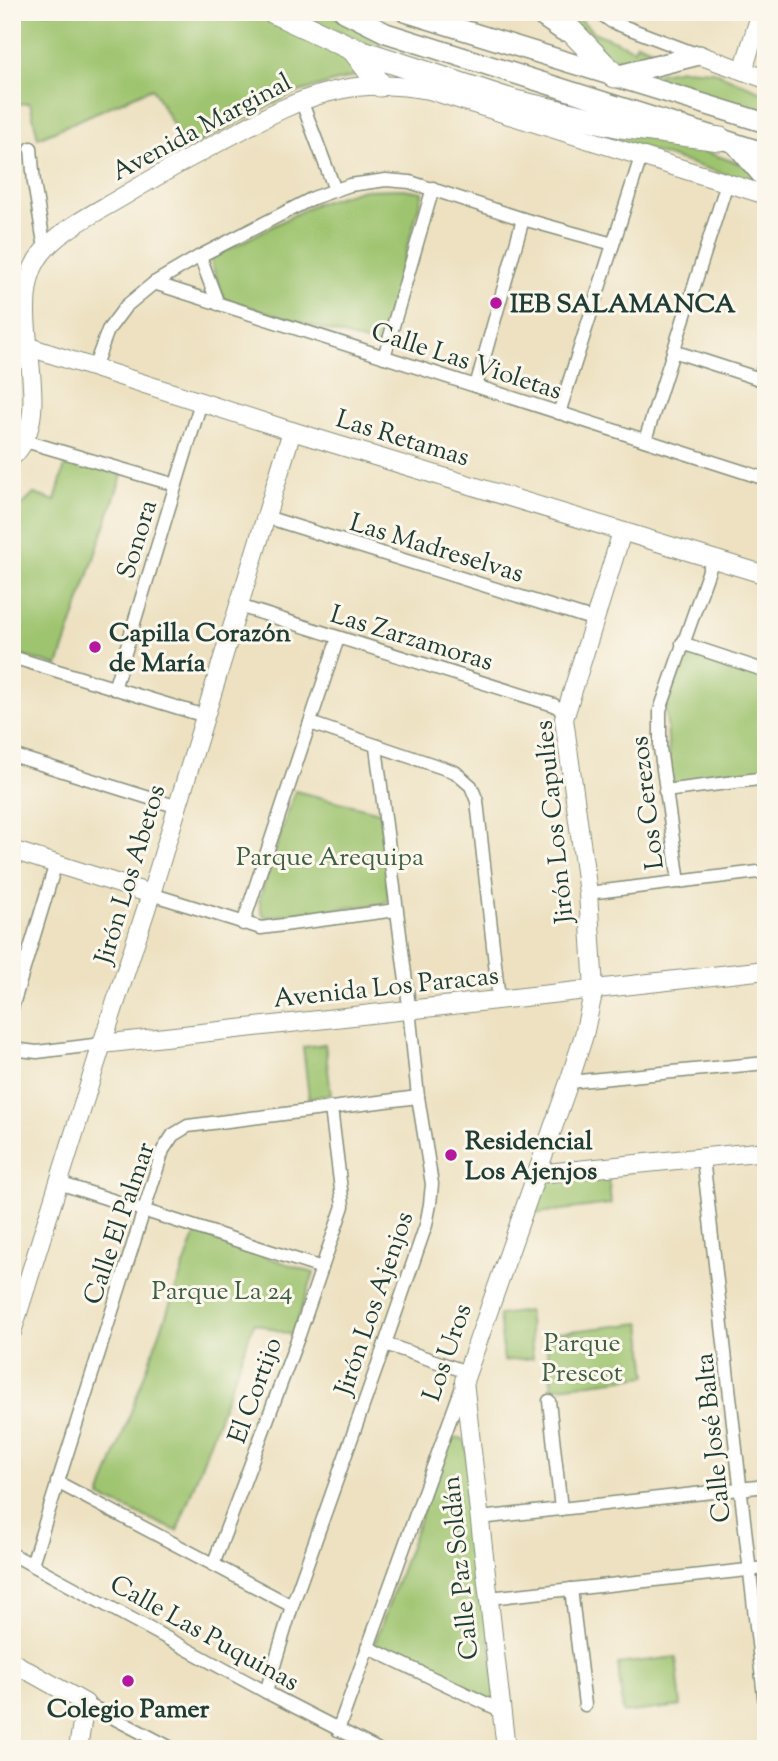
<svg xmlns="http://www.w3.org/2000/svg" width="778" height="1761" viewBox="0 0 778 1761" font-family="'Sorts Mill Goudy',serif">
  <rect width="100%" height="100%" fill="#fbf7ec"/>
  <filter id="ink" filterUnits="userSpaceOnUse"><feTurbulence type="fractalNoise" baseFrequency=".0143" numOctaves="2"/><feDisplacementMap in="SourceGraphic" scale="14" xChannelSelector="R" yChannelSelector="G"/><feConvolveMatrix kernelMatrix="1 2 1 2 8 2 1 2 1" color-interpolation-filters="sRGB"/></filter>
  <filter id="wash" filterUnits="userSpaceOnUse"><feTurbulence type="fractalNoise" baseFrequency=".00686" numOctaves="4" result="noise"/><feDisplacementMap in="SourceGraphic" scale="28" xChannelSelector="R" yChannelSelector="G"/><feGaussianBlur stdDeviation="1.57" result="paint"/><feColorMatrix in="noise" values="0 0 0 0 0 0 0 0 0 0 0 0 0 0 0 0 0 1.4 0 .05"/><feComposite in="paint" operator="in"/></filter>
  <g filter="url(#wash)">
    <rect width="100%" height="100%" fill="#ede1c1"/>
    <g fill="#9fc46f" stroke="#5f8052" stroke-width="2">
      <polygon points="29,12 253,12 312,40 383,68 292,94 187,149 152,88 38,138 30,103 15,104 12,94 12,23"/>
      <polygon points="292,12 326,12 383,40 380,49"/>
      <polygon points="560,12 573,12 593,32 634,49 637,43 674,58 628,63 611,57"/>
      <polygon points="682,69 713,71 766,94 766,115 642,76"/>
      <polygon points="551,120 672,140 766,173 766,187"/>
      <polygon points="403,189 423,192 379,346 224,299 210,259 313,205 360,190"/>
      <polygon points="67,458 122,475 58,666 12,653 12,515 34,494 55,501"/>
      <polygon points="685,650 766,677 766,772 671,784 666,711"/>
      <polygon points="295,791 380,812 389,900 382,904 266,917 262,913 259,900"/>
      <polygon points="325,1044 331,1095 309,1098 303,1047"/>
      <polygon points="608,1172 611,1204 530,1214 540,1184 546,1180"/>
      <polygon points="196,1233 314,1273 292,1335 254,1323 177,1531 100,1497"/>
      <polygon points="528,1311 533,1358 504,1361 499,1315"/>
      <polygon points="641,1323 647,1376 552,1388 545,1334"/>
      <polygon points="462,1438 466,1443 497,1704 374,1645 448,1441 451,1439"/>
      <polygon points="676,1657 681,1706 623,1713 618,1664"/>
    </g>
  </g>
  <g filter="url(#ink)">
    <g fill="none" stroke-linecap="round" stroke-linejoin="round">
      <defs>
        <g id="street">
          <polyline points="598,12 612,22 699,55"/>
          <polyline points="301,100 335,190"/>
          <polyline points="31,148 34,183 45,249"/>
          <polyline points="200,256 218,304"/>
          <polyline points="154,283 766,479"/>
          <polyline points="673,351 766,381"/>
          <polyline points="384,357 433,188"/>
          <polyline points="94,368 108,330 126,306 154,283 200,256 313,198 350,185 386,180 410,182 523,219 613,244"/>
          <polyline points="759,379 766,360"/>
          <polyline points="476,386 523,219"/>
          <polyline points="559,413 641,157"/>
          <polyline points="645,440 727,183"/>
          <polyline points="25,441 176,485"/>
          <polyline points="266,517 595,620"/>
          <polyline points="239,606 554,705 560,709 564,719"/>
          <polyline points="682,643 766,671"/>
          <polyline points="12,657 205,716"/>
          <polyline points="114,689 201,402"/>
          <polyline points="310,723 455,772 471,786 477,801 499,1000"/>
          <polyline points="12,755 178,807"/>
          <polyline points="665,791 766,778"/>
          <polyline points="679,882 660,748 660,710 713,559"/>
          <polyline points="588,893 766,871"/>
          <polyline points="151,894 261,928 396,910"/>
          <polyline points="243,924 338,638"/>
          <polyline points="12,1008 56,863"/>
          <polyline points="12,1049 37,1052 102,1044"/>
          <polyline points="569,1082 766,1063"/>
          <polyline points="703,1158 766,1714"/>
          <polyline points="59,1183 322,1268"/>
          <polyline points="385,1344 467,1372"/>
          <polyline points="549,1401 561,1509"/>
          <polyline points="57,1482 292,1606"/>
          <polyline points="480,1518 766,1486"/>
          <polyline points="12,1554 266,1692 377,1749"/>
          <polyline points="32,1564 163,1150 173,1135 188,1126 418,1097"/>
          <polyline points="213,1565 299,1335 343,1206 331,1108"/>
          <polyline points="571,1589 585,1705"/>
          <polyline points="489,1598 766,1568"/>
          <polyline points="367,1647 502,1711"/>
          <polyline points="266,1692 292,1606 385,1344 426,1225 430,1204 432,1184 418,1097 407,989 376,747"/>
          <polyline points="85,1703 173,1749"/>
          <polyline points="338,1730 463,1384"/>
        </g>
        <g id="secondary">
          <polyline points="699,55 766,79"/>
          <polyline points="743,71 761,12"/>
          <polyline points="26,346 282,428 766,575"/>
          <path d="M 12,457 C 58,414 9,326 33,268 C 38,256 49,244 59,236 C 79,220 104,208 127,194 C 163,172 200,152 238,132 C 267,116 297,100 330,92 C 363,83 396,84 429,90 L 766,195"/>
          <polyline points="12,850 151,894"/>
          <polyline points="102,1044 766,970"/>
          <polyline points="537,1174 766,1151"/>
          <polyline points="12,1332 102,1044 151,894 292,431"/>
          <polyline points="12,1662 85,1703 78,1749"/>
          <polyline points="506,1749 464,1381 569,1082 584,1035 594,989 588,893 564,719 622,532"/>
        </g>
        <g id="primary">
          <polyline points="344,12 386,33 766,153"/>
          <polyline points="405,12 766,123"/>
          <polyline points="536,12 563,31"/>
          <polyline points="615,76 699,55"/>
          <polyline points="736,145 766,180"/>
        </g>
        <g id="highway">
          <polyline points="274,12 353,49 515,102 621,126 720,139"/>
          <polyline points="553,12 615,76"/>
          <polyline points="353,49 380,85"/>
        </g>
      </defs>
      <use href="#street" stroke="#868f7a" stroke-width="15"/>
      <use href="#secondary" stroke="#868f7a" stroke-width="20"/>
      <use href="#primary" stroke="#868f7a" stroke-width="22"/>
      <use href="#highway" stroke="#868f7a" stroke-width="25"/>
      <use href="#street" stroke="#fff" stroke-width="12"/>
      <use href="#secondary" stroke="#fff" stroke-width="18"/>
      <use href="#primary" stroke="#fff" stroke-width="19"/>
      <use href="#highway" stroke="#fff" stroke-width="23"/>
    </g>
  </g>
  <g fill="#b5179e" stroke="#fbf7ec" stroke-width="2.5">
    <circle cx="496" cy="303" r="7"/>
    <circle cx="95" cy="647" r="7"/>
    <circle cx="451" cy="1155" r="7"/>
    <circle cx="128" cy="1681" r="7"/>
  </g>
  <g text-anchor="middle" stroke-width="6" stroke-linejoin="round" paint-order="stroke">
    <g font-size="26" fill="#1f3d34" stroke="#fbf7ec">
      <text transform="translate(201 126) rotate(-28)" y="9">Avenida Marginal</text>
      <text transform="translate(467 360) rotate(18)" y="9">Calle Las Violetas</text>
      <text transform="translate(403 437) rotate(17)" y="9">Las Retamas</text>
      <text transform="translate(136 539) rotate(-73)" y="9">Sonora</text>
      <text transform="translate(437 547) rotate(17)" y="9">Las Madreselvas</text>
      <text transform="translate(412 637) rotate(17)" y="9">Las Zarzamoras</text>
      <text transform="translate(646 803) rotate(-97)" y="9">Los Cerezos</text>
      <text transform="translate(553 822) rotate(-96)" y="9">Jirón Los Capulíes</text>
      <text transform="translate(129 874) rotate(-73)" y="9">Jirón Los Abetos</text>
      <text transform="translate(386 986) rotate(-6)" y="9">Avenida Los Paracas</text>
      <text transform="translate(118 1223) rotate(-71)" y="9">Calle El Palmar</text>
      <text transform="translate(373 1303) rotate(-71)" y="9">Jirón Los Ajenjos</text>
      <text transform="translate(446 1352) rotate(-71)" y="9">Los Uros</text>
      <text transform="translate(254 1390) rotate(-70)" y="9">El Cortijo</text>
      <text transform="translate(712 1438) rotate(-96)" y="9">Calle José Balta</text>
      <text transform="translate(459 1568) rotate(-96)" y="9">Calle Paz Soldán</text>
      <text transform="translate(205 1632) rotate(29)" y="9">Calle Las Puquinas</text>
    </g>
    <g font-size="26" font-weight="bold" fill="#1f3d34" stroke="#fbf7ec" text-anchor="start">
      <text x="510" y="312">IEB SALAMANCA</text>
      <text x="109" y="641">Capilla Corazón<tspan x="109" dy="30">de María</tspan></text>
      <text x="465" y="1149">Residencial<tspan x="465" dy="30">Los Ajenjos</tspan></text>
      <text x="128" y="1717" text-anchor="middle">Colegio Pamer</text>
    </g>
    <g font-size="26" fill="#3f5f43" stroke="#fbf7ec">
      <text x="330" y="865">Parque Arequipa</text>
      <text x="222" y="1299">Parque La 24</text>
      <text x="582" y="1351">Parque<tspan x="582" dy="30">Prescot</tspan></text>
    </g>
  </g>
  <rect width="778" height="1761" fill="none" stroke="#fbf7ec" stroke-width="42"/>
</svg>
